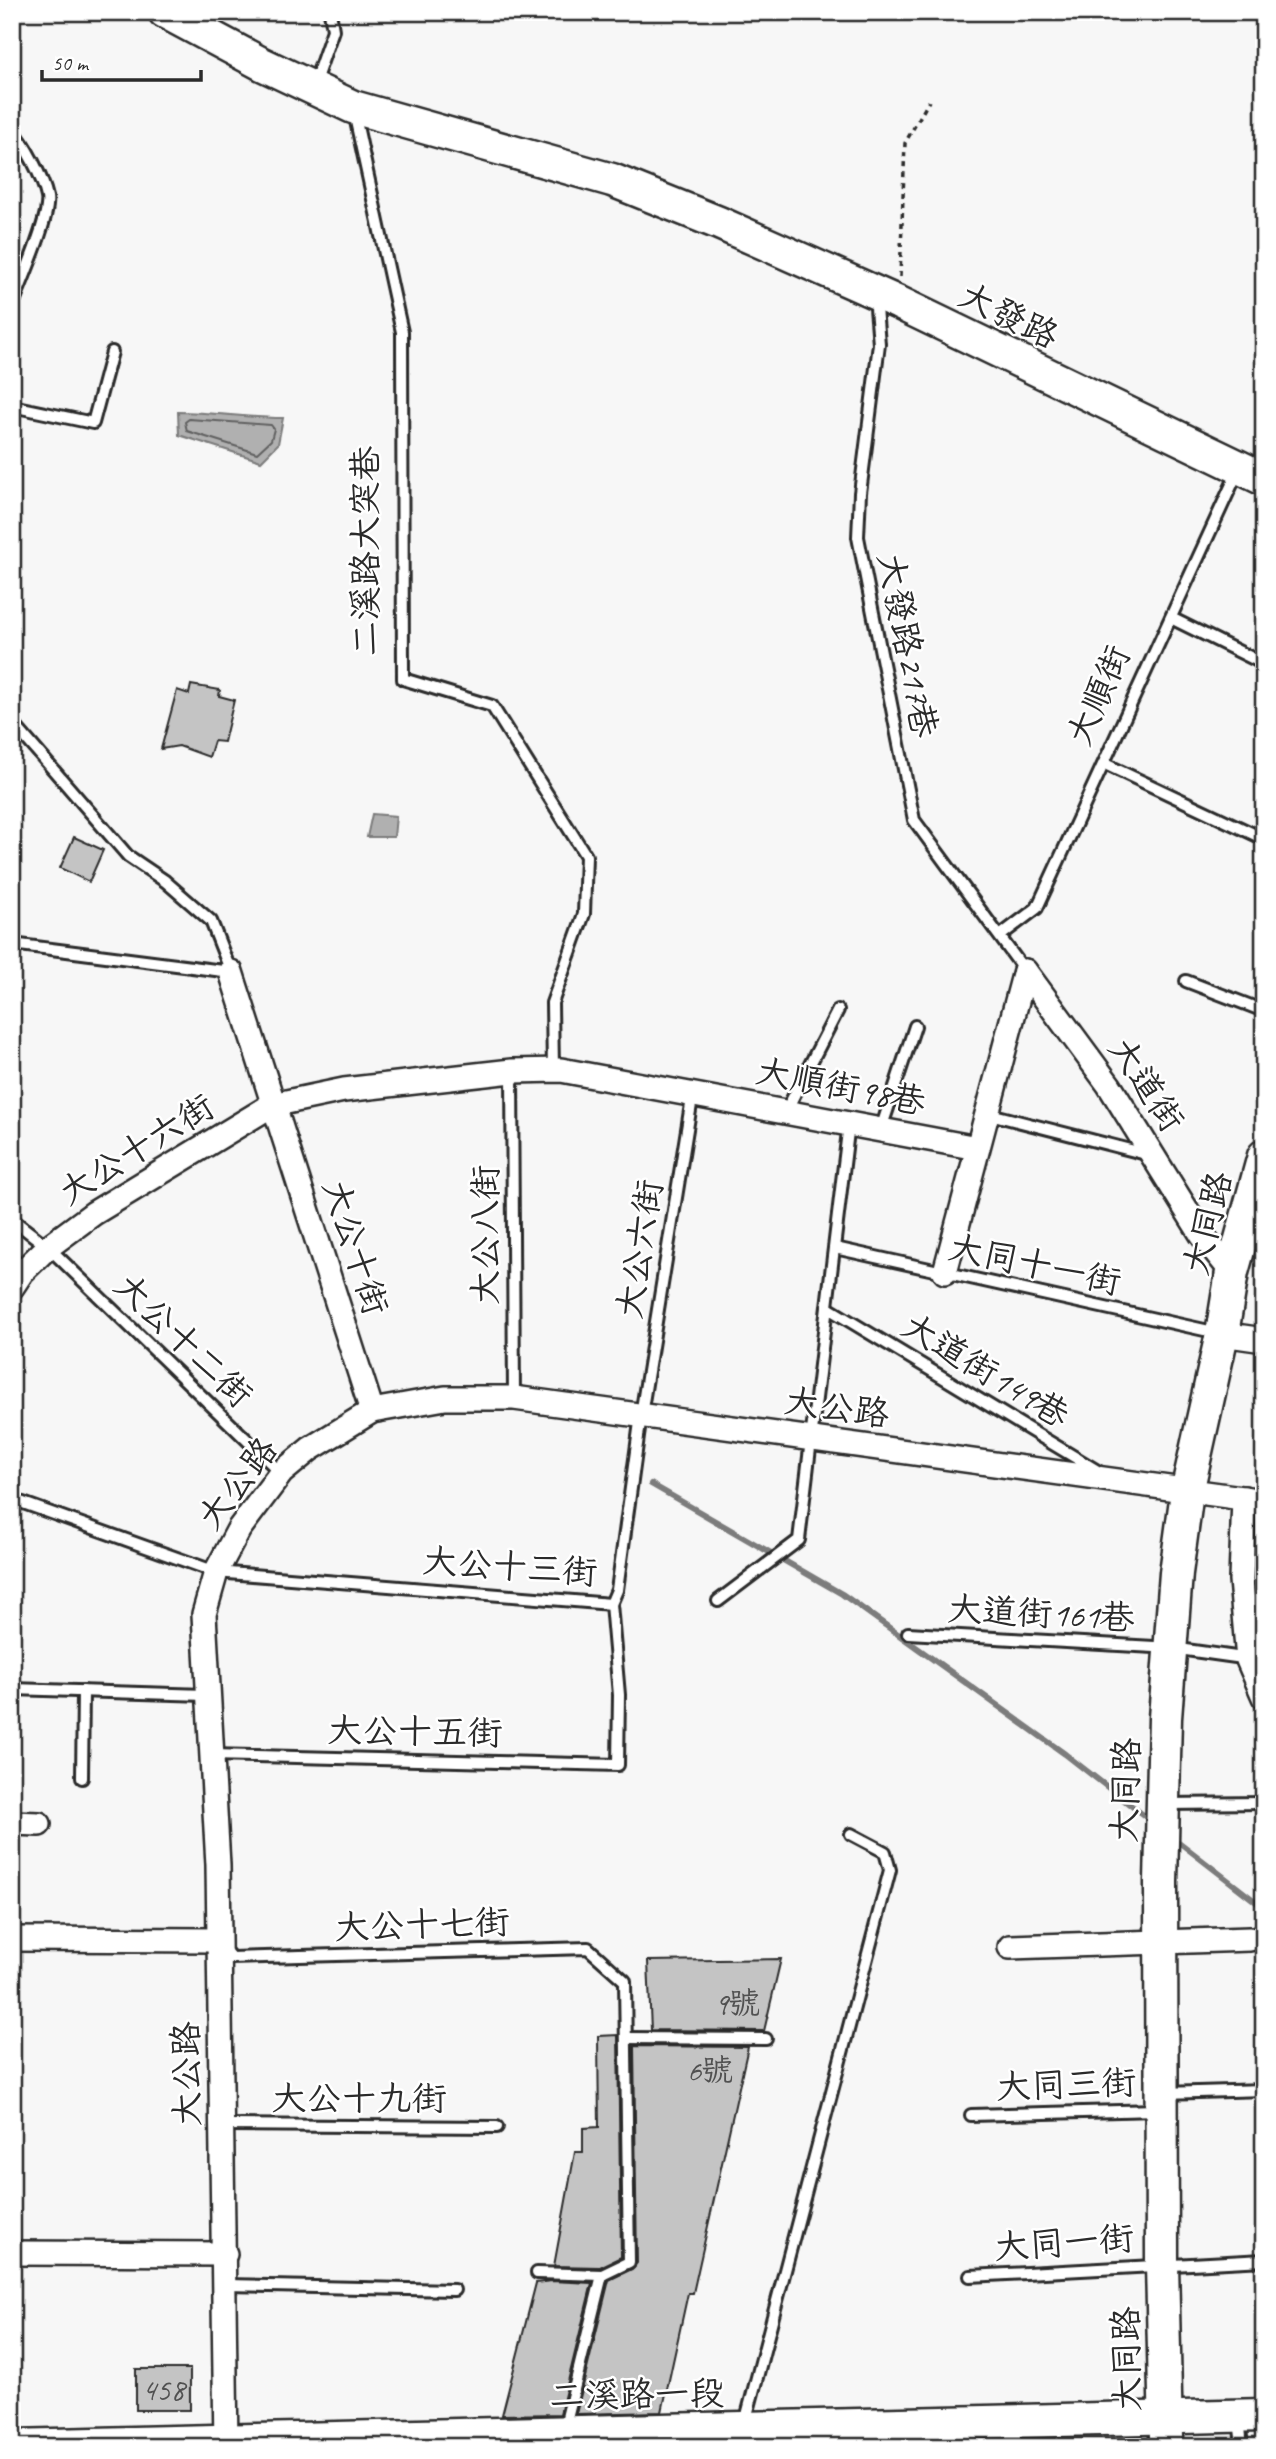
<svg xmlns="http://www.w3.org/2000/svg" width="1276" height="2459" viewBox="0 0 1276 2459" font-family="Caveat,'LXGW WenKai TC',sans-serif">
  <rect width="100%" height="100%" fill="#f7f7f7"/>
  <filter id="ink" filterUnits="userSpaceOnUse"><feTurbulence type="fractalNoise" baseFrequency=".0143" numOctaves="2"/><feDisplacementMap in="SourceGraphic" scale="14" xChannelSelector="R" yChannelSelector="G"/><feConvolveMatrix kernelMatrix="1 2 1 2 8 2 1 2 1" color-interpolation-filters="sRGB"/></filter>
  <g filter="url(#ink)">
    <g fill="#b0b0b0" stroke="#7b7b7b" stroke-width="2">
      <path d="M 178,412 C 213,412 248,418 283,418 L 278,444 L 261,461 L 179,435 Z"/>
      <polygon points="372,814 396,816 394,837 367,837"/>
    </g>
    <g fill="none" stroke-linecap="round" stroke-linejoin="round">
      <polygon stroke="#606060" stroke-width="2" points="189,419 271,425 274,429 271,440 257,453 187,431 185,422"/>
      <g stroke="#7b7b7b" stroke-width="6">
        <polyline points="651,1484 842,1594 1065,1754 1151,1821"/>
        <polyline points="1171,1836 1264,1908"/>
      </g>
    </g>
    <g fill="#c4c4c4" stroke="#2b2b2b" stroke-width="2">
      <polygon points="191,685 220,690 219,696 234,700 224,742 214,741 209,757 179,746 161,749 177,690 189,694"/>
      <polygon points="74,837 103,850 89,882 60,868"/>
      <polygon points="781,1959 764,2031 651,2030 648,1961"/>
      <polygon points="618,2035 621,2257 600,2267 554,2266 575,2152 583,2152 583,2128 599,2127 598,2036"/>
      <polygon points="634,2046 748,2047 693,2293 688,2293 662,2412 576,2414 609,2280 632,2269 637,2263"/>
      <polygon points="551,2281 592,2283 560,2414 502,2415 536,2283"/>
      <rect x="136" y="2369" width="54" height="41"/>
    </g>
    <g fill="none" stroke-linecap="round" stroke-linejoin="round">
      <defs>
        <g id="lane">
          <polyline points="12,23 14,12"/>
          <polyline points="313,87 333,30 330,12"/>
          <polyline points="354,112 402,332 403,679 492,706 586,856 584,914 552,1003 553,1070"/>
          <path d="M 12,129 C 25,144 43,178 47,197 C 51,216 20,285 12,307"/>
          <polyline points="875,296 879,344 860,493 858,537 914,820 1025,971"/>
          <polyline points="12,406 93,423 112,352"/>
          <polyline points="1171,618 1264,664"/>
          <polyline points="12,722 128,856 165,881 211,921 231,972 12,944"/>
          <polyline points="1105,764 1264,839"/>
          <polyline points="1000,936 1037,908 1239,469"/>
          <polyline points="1186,981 1264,1011"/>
          <polyline points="512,1071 514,1398"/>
          <polyline points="786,1111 838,1010"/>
          <polyline points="986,1113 1150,1155"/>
          <polyline points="881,1129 915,1026"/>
          <polyline points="12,1219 48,1247 281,1473"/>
          <polyline points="835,1248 1218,1333"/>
          <polyline points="828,1308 1101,1473"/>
          <polyline points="12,1499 216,1572 611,1604 617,1590 641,1415 693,1092"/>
          <polyline points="718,1601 799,1540 849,1123"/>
          <polyline points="908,1633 1172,1648 1264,1661"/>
          <polyline points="12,1689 206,1695"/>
          <polyline points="211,1755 618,1765 619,1695 611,1604"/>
          <polyline points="82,1778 83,1691"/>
          <polyline points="1166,1804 1264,1803"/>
          <polyline points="223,1948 231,1958 588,1948 625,1981 629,2262 602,2275 564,2430"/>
          <polyline points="626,2038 766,2039"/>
          <polyline points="1164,2093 1264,2090"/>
          <polyline points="971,2115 1157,2110"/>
          <polyline points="221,2125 497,2127"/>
          <polyline points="537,2273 602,2275"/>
          <polyline points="970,2276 1264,2260"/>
          <polyline points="225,2285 454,2290"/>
          <polyline points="1239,2418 1242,2447"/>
          <polyline points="745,2423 890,1870 885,1852 851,1834"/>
        </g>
        <g id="street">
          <polyline points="1025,971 1109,1085 1202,1235 1232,1272"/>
          <polyline points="231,972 372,1411"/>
          <polyline points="945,1272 1025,971"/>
          <polyline points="12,1287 22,1272 48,1247 94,1213 272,1105 344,1090 512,1071 561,1070 977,1148"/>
          <polyline points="1222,1334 1264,1340"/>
          <polyline points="1244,1498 1241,1580 1248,1660 1264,1697"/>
          <polyline points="12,1823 39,1824"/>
          <polyline points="12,1939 216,1940"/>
          <polyline points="1010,1947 1250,1939"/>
          <polyline points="12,2253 225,2254"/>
          <polyline points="226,2447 218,1865 204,1614 216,1572 239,1529 281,1473 310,1449 372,1411 445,1398 514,1398 1264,1501"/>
        </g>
        <g id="secondary">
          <polyline points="165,12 262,64 353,107 612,180 719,223 899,303 1264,479"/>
          <polyline points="1166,2437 1162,2264 1161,1882 1165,1718 1176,1573 1187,1492 1222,1334 1232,1272 1264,1156"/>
          <polyline points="12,2446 1264,2415"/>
        </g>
      </defs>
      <use href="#lane" stroke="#2b2b2b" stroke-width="16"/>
      <use href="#street" stroke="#2b2b2b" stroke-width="28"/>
      <use href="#secondary" stroke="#2b2b2b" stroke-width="37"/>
      <polyline stroke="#2b2b2b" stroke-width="3.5" stroke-dasharray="5 5" stroke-linecap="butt" points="900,277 905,143 929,101"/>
      <use href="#lane" stroke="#fff" stroke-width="10"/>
      <use href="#street" stroke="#fff" stroke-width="23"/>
      <use href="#secondary" stroke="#fff" stroke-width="32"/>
    </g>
  </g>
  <g text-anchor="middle" stroke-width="5" stroke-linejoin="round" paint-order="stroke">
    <g font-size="32" fill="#515151">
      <text x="737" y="2014">9號</text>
      <text x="710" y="2081">6號</text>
      <text x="163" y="2400">458</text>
    </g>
    <g font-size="35" fill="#2b2b2b" stroke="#fff">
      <text transform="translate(1009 315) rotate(26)" y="12">大發路</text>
      <text transform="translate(365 551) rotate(-90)" y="12">二溪路大突巷</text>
      <text transform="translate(908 645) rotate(79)" y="12">大發路217巷</text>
      <text transform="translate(1098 695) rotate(-66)" y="12">大順街</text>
      <text transform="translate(1147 1084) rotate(56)" y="12">大道街</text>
      <text transform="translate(841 1086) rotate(11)" y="12">大順街98巷</text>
      <text transform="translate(136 1149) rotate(-32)" y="12">大公十六街</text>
      <text transform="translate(1207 1223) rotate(-76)" y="12">大同路</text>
      <text transform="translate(485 1235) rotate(-90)" y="12">大公八街</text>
      <text transform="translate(356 1247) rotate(72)" y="12">大公十街</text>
      <text transform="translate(639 1249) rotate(-81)" y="12">大公六街</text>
      <text transform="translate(1035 1264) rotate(12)" y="12">大同十一街</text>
      <text transform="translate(184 1340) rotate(44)" y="12">大公十二街</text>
      <text transform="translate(986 1370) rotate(31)" y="12">大道街149巷</text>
      <text transform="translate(837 1407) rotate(8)" y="12">大公路</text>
      <text transform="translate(237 1483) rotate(-52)" y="12">大公路</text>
      <text transform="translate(510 1566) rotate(4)" y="12">大公十三街</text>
      <text transform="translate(1041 1613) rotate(3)" y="12">大道街161巷</text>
      <text transform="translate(415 1731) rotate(1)" y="12">大公十五街</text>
      <text transform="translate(1125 1790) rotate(-88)" y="12">大同路</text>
      <text transform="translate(422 1924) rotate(-2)" y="12">大公十七街</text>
      <text transform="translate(186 2074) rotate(-91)" y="12">大公路</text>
      <text transform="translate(1066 2084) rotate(-2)" y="12">大同三街</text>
      <text x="359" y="2110">大公十九街</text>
      <text transform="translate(1064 2242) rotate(-4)" y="12">大同一街</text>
      <text transform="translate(1126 2359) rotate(-91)" y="12">大同路</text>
      <text transform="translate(637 2394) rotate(-1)" y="12">二溪路一段</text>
    </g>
  </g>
  <rect width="1276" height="2459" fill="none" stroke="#fff" stroke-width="42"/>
  <rect x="21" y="21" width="1234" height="2417" fill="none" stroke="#2b2b2b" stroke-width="2.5" filter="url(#ink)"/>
  <path d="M42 70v10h159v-10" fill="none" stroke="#2b2b2b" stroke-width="3.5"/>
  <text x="52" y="70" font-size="21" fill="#2b2b2b" stroke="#ffffff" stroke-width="5" paint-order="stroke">50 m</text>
</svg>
